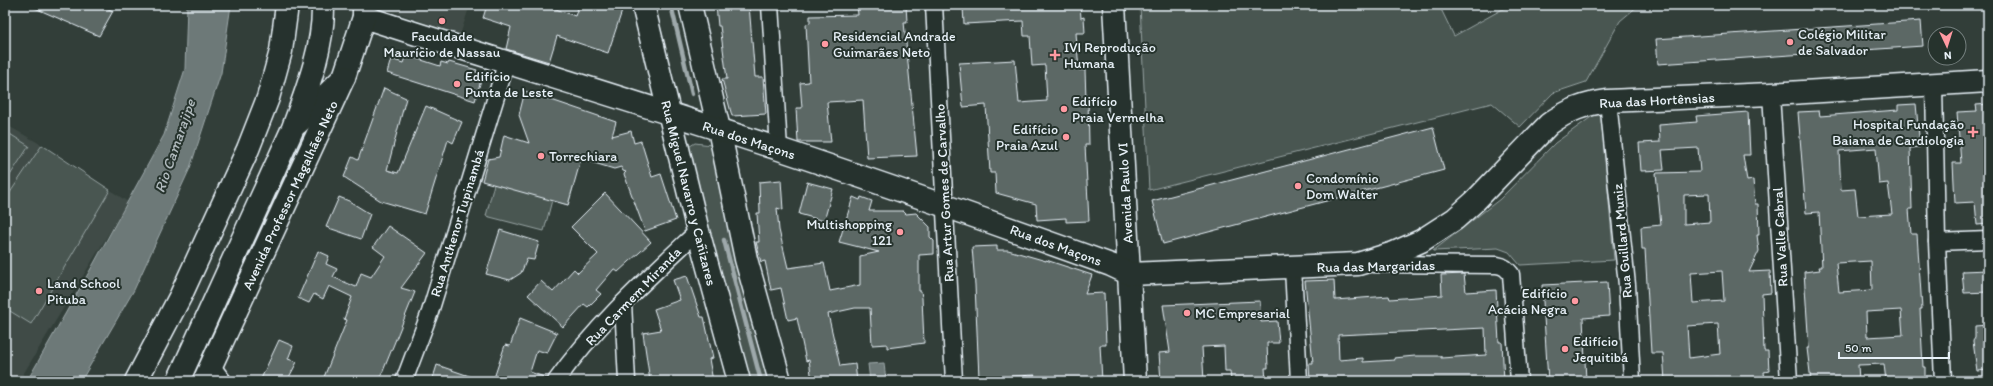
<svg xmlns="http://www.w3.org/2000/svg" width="1993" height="386" viewBox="0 0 1993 386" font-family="Itim,sans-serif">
  <rect width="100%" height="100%" fill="#323e39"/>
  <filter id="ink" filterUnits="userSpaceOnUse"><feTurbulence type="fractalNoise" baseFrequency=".025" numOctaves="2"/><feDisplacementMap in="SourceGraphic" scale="8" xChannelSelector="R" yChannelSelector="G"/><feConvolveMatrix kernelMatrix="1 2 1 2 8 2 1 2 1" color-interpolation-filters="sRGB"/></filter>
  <g filter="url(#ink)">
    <g fill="#3f4b46">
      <polygon points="376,5 470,5 460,35"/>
      <polygon points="5,124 42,145 128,202 19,381 5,381"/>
    </g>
    <g fill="#495651" stroke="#98a4a4">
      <polygon points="1140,5 1439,5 1454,36 1510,5 1639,5 1620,21 1586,82 1553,93 1520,127 1492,103 1149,190"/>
      <polygon points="1601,110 1614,260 1520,265 1509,252 1498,248 1433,251 1500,199 1555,143"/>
      <polygon points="5,131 29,146 5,183"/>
      <polygon points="695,143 711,145 751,321 770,381 743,381 682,151"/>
      <polygon points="42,145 110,190 31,324 5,308 5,200"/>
      <polygon points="522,167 574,184 568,205 552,200 544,231 486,216 494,184"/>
    </g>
    <g fill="#6d7978" stroke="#9ea9ab">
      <polygon points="187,5 231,5 221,73 190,168 134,290 81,381 27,381 93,265 164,135 185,69"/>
      <polygon points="884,363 886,381 870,381 868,364"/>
    </g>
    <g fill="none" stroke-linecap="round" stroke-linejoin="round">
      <g stroke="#9ea9ab" stroke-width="4.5">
        <polyline points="671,5 692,94"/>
        <polyline points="724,240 761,381"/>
      </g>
    </g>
    <g fill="#5c6865" stroke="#e8f1f8" fill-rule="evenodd">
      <polygon points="28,5 100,5 113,11 99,36"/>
      <polygon points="487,5 545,5 575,16 579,5 624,5 608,53 557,36 549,62 506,49 511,27 483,18"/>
      <polygon points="716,5 749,5 755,77 763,77 766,114 732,116 722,79 727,79 720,26 718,26"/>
      <polygon points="857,5 906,5 907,22 904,22 917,156 867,158 863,100 827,102 831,142 798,142 796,108 802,108 800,83 809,82 806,24 810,23 810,16 858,15"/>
      <polygon points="1005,5 1080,5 1081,18 1084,17 1085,33 1076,33 1079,70 1085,70 1086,99 1088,98 1089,145 1085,145 1089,221 1066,222 1066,218 1037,220 1036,204 996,193 995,173 990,173 986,105 963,107 959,63 1015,60 1019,103 1047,101 1045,65 1032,66 1030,36 1024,36 1023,21 964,24 963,7"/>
      <polygon points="1921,21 1923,46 1658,64 1656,39"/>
      <polygon points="406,55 440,66 441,62 448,64 449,62 477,70 476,72 481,74 481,80 475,101 387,73 391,59 403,63"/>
      <polygon points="384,88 406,98 387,170 398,173 426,106 462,122 453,143 448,140 425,214 381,201 344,177 352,157 358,160"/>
      <polygon points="525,91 616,122 612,136 631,131 634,143 641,141 652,177 661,174 676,220 645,231 624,174 626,172 623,171 621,167 614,169 581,159 568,205 482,181 488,159 499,157 504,135 529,143 519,115"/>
      <path d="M 1916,104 L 1920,147 L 1910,148 L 1912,209 L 1909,209 L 1911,234 L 1917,234 L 1922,309 L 1920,309 L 1923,367 L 1925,367 L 1925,381 L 1886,381 L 1884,364 L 1858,365 L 1859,381 L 1811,381 L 1807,348 L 1809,348 L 1804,272 L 1820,270 L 1819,267 L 1822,267 L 1819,212 L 1806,213 L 1798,112 L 1819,111 L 1820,116 L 1898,110 L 1898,105 ZM 1876,148 L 1879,184 L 1888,183 L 1892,214 L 1858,216 L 1855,189 L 1841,190 L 1839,151 ZM 1871,261 L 1872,290 L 1839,292 L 1836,263 ZM 1901,310 L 1903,335 L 1867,337 L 1866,312 Z"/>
      <polygon points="1988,104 1988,224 1977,225 1975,202 1955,203 1953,163 1961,163 1957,112 1977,111 1976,105"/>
      <path d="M 1748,112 L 1750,155 L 1743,155 L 1747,181 L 1753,180 L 1755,204 L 1758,204 L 1759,235 L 1757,235 L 1759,251 L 1749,272 L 1770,271 L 1771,293 L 1762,294 L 1764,351 L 1768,351 L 1769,371 L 1764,372 L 1765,381 L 1719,381 L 1719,377 L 1665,381 L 1663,353 L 1651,353 L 1645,249 L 1642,249 L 1641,227 L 1661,225 L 1656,173 L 1700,172 L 1698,148 L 1662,150 L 1664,170 L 1641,171 L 1639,143 L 1660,142 L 1659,125 L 1697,122 L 1696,116 ZM 1709,194 L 1710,222 L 1684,224 L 1684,195 ZM 1722,271 L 1724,301 L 1693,303 L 1691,273 ZM 1718,324 L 1720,354 L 1689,358 L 1687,326 Z"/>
      <polygon points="1433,127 1444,170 1163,244 1152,201"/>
      <polygon points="781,180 783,210 777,208 779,230 788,268 824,263 830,291 860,285 860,256 879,252 839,242 853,197 860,200 861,197 872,201 869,211 903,211 906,214 916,213 930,227 930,237 934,241 934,254 919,255 919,291 921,291 922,298 924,343 887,348 887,344 872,345 870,308 855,308 828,314 840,366 855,364 857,381 812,381 809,360 806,361 797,318 788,320 781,288 771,290 765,261 761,262 756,242 759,242 757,213 760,213 759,182"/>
      <polygon points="807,182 833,189 824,221 799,214"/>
      <polygon points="605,193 651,242 618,272 614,269 596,290 601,294 588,307 584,304 563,327 528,295 541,281 553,292 574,269 578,273 598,254 571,227"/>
      <polygon points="339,197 349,201 370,214 361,239 326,227"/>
      <polygon points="388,226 427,253 401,288 415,292 379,381 334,381 324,377 347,320 344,319 352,297 329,286 323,299 314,294 309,303 298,298 318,251 329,256 326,264 337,269 333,277 356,287 361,273 371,277 385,256 373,247"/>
      <polygon points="500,230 539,242 534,260 527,259 521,273 510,280 486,274"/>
      <polygon points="997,246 997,250 1008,250 1046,261 1046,260 1092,275 1085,294 1104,293 1106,345 1100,345 1102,381 1035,381 1035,375 979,378 975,285 972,247"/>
      <polygon points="1988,270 1988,292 1964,293 1962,271"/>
      <path d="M 1464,274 L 1466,292 L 1496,290 L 1499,342 L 1502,342 L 1504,381 L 1310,381 L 1309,363 L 1313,363 L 1305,281 L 1334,280 L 1335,300 L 1389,296 L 1390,299 L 1442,295 L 1441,275 ZM 1485,328 L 1486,355 L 1441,358 L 1441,356 L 1415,356 L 1394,358 L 1395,360 L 1363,362 L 1363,358 L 1339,360 L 1338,335 Z"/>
      <polygon points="687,276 701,317 704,317 713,358 709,359 713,381 650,381 643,333 661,330 654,309 680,300 673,280"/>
      <polygon points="1607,282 1609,316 1583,318 1586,381 1548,381 1542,285"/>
      <polygon points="1260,301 1261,322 1277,321 1279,343 1267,343 1268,368 1265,368 1266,381 1231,381 1230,371 1225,371 1224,346 1202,347 1204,381 1161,381 1159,353 1170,352 1163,305"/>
      <polygon points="520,318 557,333 547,353 537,350 530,372 547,378 547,381 493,381 505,345 510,346"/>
      <polygon points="1988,325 1988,370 1977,371 1973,341 1975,338 1975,326"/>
      <polygon points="279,340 293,346 288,359 297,362 287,381 260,381"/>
      <polygon points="437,365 478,379 478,381 432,381"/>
    </g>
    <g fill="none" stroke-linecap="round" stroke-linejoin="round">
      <defs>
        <g id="street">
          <polyline points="770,5 779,149"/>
          <polyline points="934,5 954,381"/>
          <polyline points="1934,85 1937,242 1943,381"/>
          <polyline points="1771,94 1789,381"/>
          <polyline points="1608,101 1627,285 1632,381"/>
          <polyline points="1937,242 1988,240"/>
          <path d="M 1373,264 L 1497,265 C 1504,266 1507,269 1511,274 L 1519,381"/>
          <polyline points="1293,268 1299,381"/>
          <polyline points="623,303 627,381"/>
          <polyline points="211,365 223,381"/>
          <polyline points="404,381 430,312 506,64"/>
          <path d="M 556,381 C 596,325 648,278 698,231"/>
        </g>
        <g id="secondary">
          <polyline points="643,5 698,231 739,381"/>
          <polyline points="690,5 719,129 746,259 780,381"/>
          <polyline points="1114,5 1135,381"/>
          <path d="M 364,17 C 502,62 641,103 779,149 C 890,186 1000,225 1111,265 L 1130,274 L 1358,264 L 1394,253 L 1421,241 L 1455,219 L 1474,202 L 1549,124 C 1568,110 1585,104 1608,101 L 1771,94 L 1988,81"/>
          <polyline points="204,381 344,77 364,17 364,5"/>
        </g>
        <g id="primary">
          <polyline points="298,123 344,77"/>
          <polyline points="136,381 181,295 248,149 268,98 281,51 287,5"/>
          <path d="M 178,381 L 293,128 C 307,90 324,46 323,5"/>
        </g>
      </defs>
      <use href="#street" stroke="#e8f1f8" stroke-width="19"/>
      <use href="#secondary" stroke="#e8f1f8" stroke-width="25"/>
      <use href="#primary" stroke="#e8f1f8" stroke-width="25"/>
      <use href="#street" stroke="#26332d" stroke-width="16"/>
      <use href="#secondary" stroke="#26332d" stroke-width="22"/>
      <use href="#primary" stroke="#26332d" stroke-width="22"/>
    </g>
  </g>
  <g fill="#ff9aa2" stroke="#26332d" stroke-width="1.5">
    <circle cx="442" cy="21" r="4"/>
    <circle cx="1790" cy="42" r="4"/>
    <circle cx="825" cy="44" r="4"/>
    <path d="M1053 49h4v4h4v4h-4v4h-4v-4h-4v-4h4z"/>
    <circle cx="457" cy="84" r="4"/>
    <circle cx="1064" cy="109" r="4"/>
    <path d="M1971 126h4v4h4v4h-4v4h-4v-4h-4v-4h4z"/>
    <circle cx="1066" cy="137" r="4"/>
    <circle cx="541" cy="156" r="4"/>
    <circle cx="1298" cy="186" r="4"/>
    <circle cx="900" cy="232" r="4"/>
    <circle cx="39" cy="291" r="4"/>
    <circle cx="1575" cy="301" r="4"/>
    <circle cx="1187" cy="313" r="4"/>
    <circle cx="1565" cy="349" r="4"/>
  </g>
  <g text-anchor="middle" stroke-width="4" stroke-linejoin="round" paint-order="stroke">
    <g font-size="14" fill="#e8f1f8" stroke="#26332d" text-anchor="start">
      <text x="1798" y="39">Colégio Militar<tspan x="1798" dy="16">de Salvador</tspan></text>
      <text x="442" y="41" text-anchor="middle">Faculdade<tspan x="442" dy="16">Maurício de Nassau</tspan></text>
      <text x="833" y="41">Residencial Andrade<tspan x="833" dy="16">Guimarães Neto</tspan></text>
      <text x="1064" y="52">IVI Reprodução<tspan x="1064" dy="16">Humana</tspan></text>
      <text x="465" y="81">Edifício<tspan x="465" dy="16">Punta de Leste</tspan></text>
      <text x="1072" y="106">Edifício<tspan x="1072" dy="16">Praia Vermelha</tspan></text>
      <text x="1964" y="129" text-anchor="end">Hospital Fundação<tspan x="1964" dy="16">Baiana de Cardiologia</tspan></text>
      <text x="1058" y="134" text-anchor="end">Edifício<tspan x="1058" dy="16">Praia Azul</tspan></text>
      <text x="549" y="161">Torrechiara</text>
      <text x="1306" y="183">Condomínio<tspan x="1306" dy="16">Dom Walter</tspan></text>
      <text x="892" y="229" text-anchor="end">Multishopping<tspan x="892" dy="16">121</tspan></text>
      <text x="47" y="288">Land School<tspan x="47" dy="16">Pituba</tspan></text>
      <text x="1567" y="298" text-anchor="end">Edifício<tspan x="1567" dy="16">Acácia Negra</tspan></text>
      <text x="1195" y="318">MC Empresarial</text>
      <text x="1573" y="346">Edifício<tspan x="1573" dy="16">Jequitibá</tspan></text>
    </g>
    <g font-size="14" fill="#e8f1f8" stroke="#26332d">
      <text transform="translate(1657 100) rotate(-3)" y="5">Rua das Hortênsias</text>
      <text transform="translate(749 140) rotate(18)" y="5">Rua dos Maçons</text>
      <text transform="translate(689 193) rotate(76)" y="5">Rua Miguel Navarro y Cañizares</text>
      <text transform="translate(944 193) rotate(-93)" y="5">Rua Artur Gomes de Carvalho</text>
      <text transform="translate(1125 193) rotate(-93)" y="5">Avenida Paulo VI</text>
      <text transform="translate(290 195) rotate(-65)" y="5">Avenida Professor Magalhães Neto</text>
      <text transform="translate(457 223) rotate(-73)" y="5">Rua Anthenor Tupinambá</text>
      <text transform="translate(1780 237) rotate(-93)" y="5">Rua Valle Cabral</text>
      <text transform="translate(1622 241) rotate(-95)" y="5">Rua Guillard Muniz</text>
      <text transform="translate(1056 245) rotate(20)" y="5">Rua dos Maçons</text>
      <text transform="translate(1376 266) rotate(-1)" y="5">Rua das Margaridas</text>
      <text transform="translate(633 296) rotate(-46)" y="5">Rua Carmem Miranda</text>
    </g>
    <g font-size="15" font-style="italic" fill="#b1bbbe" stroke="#26332d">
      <text transform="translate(175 146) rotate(-71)" y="5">Rio Camarajipe</text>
    </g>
  </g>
  <rect width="1993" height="386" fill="none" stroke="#26332d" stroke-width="20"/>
  <rect x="10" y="10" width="1973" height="366" fill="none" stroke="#e8f1f8" stroke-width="1.5" filter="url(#ink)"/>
  <g transform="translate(1947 46) rotate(176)"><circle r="19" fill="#26332d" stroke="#747f7e"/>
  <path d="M0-3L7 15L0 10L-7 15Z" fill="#ff9aa2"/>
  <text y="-6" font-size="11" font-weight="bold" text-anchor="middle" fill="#e8f1f8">N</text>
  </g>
  <path d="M1839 352v6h110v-6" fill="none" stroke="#e8f1f8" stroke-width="2"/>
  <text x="1845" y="352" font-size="12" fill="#e8f1f8" stroke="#26332d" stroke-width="3" paint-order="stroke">50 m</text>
</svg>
